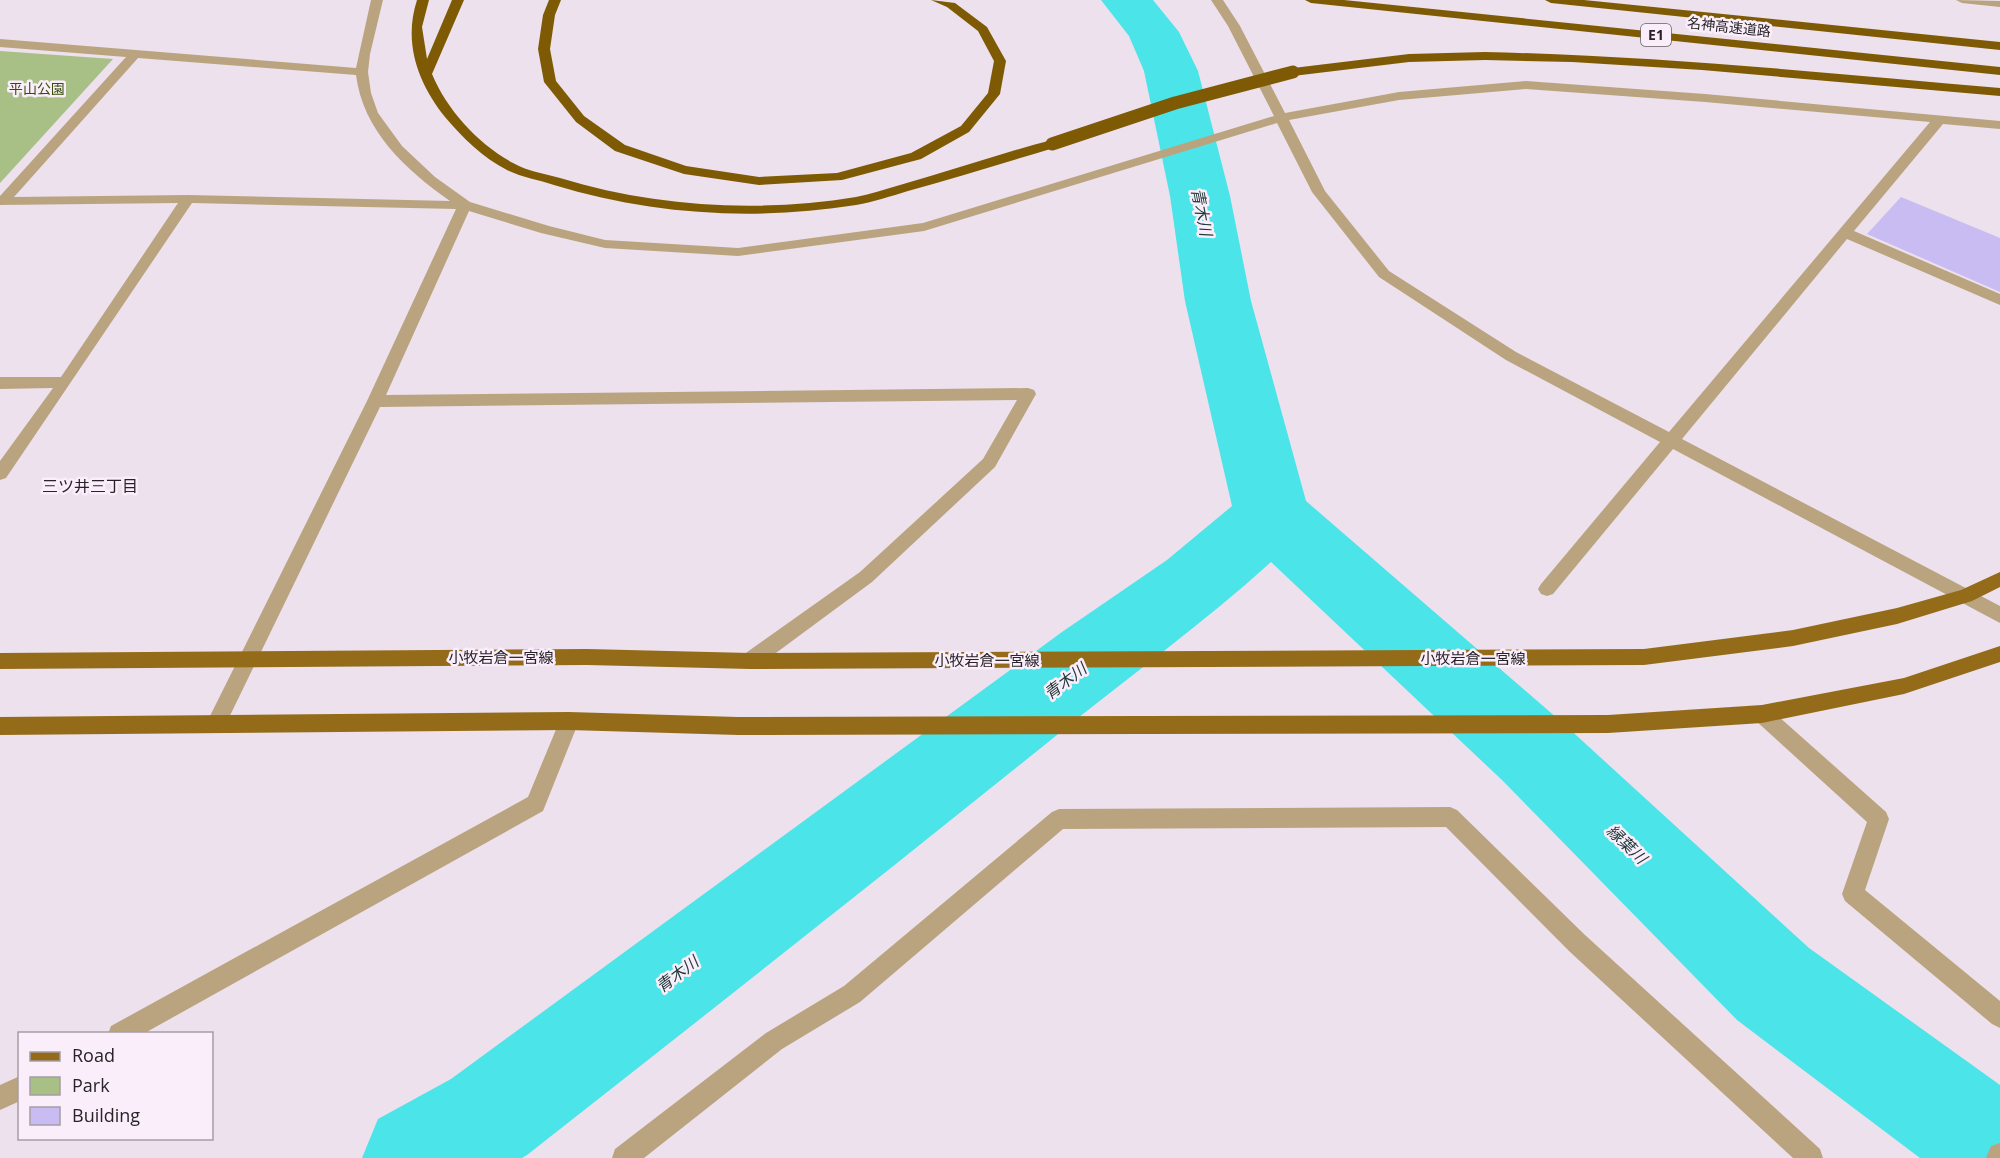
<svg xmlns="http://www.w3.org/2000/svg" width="2000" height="1158" viewBox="0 0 2000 1158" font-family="'Open Sans','Noto Sans JP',sans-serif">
  <rect width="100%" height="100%" fill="#ece1ed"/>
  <polygon fill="#a8bf86" points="0,51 113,59 0,183"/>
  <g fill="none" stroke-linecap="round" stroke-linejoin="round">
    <path fill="#4be4e8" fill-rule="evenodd" d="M 1101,0 L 1153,0 L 1179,32 L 1198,71 L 1230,196 L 1251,301 L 1306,501 L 1565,725 L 1809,948 L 2000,1085 L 2000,1158 L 1920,1158 L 1737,1020 L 1503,781 L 1271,562 C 1202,625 1125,679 1052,739 C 878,879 703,1017 527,1155 L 522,1158 L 362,1158 L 378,1119 L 451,1079 L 1062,632 L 1167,560 L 1232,506 L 1185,301 L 1170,196 L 1144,71 L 1129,36 Z"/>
  </g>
  <polygon fill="#c9bcf2" points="1901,197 2000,238 2000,292 1867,234"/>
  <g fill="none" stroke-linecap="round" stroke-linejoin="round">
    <g fill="#baa47f" fill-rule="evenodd">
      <path d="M 371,0 L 383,0 L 370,54 L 368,72 L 371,93 L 378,113 L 402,146 L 435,177 L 470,202 L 549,226 L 605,240 L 738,248 L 923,223 L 1274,116 L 1228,26 L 1211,0 L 1223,0 L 1240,26 L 1285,113 L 1399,92 L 1526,81 L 1705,94 L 2000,121 L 2000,129 L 1943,124 L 1854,231 L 2000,294 L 2000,305 L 1847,239 L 1682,439 L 2000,606 L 2000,623 L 1673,449 L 1553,594 L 1547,596 L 1541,594 L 1538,589 L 1541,584 L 1660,442 L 1506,360 L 1379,277 L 1312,192 L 1277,123 L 924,231 L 738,256 L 605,248 L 541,233 L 469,211 L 386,395 L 1028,388 L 1034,390 L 1036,394 L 995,467 L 872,582 L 757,667 L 750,669 L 743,667 L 741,661 L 743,655 L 860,572 L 983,459 L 1017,400 L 380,407 L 223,730 L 216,733 L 209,730 L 206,724 L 209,718 L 367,401 L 456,209 L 192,203 L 6,478 L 0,480 L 0,461 L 53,388 L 0,389 L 0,377 L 61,377 L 178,203 L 0,205 L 0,196 L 126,57 L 0,47 L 0,39 L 356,68 ZM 138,58 L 356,75 C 363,131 406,170 450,201 L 188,195 L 14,197 ZM 1526,89 L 1705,102 L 1930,122 L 1669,432 L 1516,352 L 1389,271 L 1325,191 L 1289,120 L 1399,100 Z"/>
      <polygon points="1956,0 2000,1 2000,7 1962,3"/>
      <polygon points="1762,705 1769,708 1886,812 1889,819 1865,890 2000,1001 2000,1028 1992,1024 1845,901 1842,894 1867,822 1755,720 1752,714 1755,708"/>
      <polygon points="569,712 576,715 579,721 543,811 143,1034 108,1034 111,1026 528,797 562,715"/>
      <polygon points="1450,807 1457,810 1585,935 1820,1149 1823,1158 1793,1158 1569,951 1446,827 1063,829 860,1002 782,1049 644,1158 612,1158 615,1149 766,1033 844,986 1052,812 1059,809"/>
      <polygon points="20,1076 20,1101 0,1110 0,1085"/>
      <polygon points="2000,1143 2000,1158 1986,1158 1991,1146"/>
    </g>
    <g fill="#946c19" fill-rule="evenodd">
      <polygon points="2000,572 2000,587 1972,601 1897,624 1793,646 1644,665 750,669 587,665 0,669 0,653 587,649 750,653 1644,649 1793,630 1897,608 1961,590"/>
      <polygon points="2000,646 2000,662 1904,694 1762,723 1608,733 738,735 569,730 0,735 0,717 569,712 738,717 1608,715 1762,705 1904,678"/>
    </g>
    <g fill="#7f5a05" fill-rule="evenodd">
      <path d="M 417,0 L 429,0 L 422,27 L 427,59 L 452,0 L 464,0 L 432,74 C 447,110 478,144 513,163 C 527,171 545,174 560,178 C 655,207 758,213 856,197 C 871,194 885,189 900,185 C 951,171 1001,153 1052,140 L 1058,144 L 1057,147 C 1007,162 958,177 908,191 C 891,196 874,202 856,205 C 756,221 651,215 554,185 C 539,180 521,177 507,170 C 483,158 462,137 445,117 C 418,83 403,43 417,0 Z"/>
      <polygon points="549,0 561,0 555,15 550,49 556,81 584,116 625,145 686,166 759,177 837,173 911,153 961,126 988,93 994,61 978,31 947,7 931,0 955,3 987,27 1006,61 1000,94 969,132 921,159 842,180 759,185 684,174 615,151 576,122 544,82 538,49 543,15"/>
      <polygon points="1305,0 1344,0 2000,67 2000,75 1311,3"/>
      <polygon points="1545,0 1584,0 2000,42 2000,50 1551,3"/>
      <path d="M 1485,52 C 1657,56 1828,73 2000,88 L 2000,96 L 1702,70 L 1572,62 L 1485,60 L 1409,62 L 1293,76 L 1287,72 L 1293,68 L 1409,54 Z"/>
    </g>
    <polyline stroke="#7f5a05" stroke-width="13" points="1052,144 1175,103 1293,72"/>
  </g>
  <g text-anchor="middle" stroke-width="5" stroke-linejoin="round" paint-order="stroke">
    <g font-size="14" fill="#272327" stroke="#f9eefa">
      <text transform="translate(1729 27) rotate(6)" y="5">名神高速道路</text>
    </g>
    <rect fill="#f9eefa" stroke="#666066" stroke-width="1.5" x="1641" y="24" width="30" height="22" rx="4.5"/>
    <g font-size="14" font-weight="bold" fill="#272327">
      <text x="1656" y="40">E1</text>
    </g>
    <g font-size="14" fill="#364c07" stroke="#f9eefa">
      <text x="37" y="94">平山公園</text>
    </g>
    <g font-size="15" fill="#272327" stroke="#f9eefa">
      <text x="501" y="663">小牧岩倉一宮線</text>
      <text x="1473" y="664">小牧岩倉一宮線</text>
      <text x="987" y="666">小牧岩倉一宮線</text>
    </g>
    <g font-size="16" font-style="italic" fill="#20393a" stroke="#f9eefa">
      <text transform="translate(1202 212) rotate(79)" y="6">青木川</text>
      <text transform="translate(1065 681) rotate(-37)" y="6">青木川</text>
      <text transform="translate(1627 844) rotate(44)" y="6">縁葉川</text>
      <text transform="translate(677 974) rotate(-37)" y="6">青木川</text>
    </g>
    <g font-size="16" fill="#272327" stroke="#f9eefa">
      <text x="90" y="492">三ツ井三丁目</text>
    </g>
  </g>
  <rect x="18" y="1032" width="195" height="108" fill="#f9eefa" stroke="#a59da6" stroke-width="1.5"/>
  <rect x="30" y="1052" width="30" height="9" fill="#946c19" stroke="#a59da6" stroke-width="1.5"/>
  <text x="72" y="1062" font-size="18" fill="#272327">Road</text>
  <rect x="30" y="1077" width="30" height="18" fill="#a8bf86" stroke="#a59da6" stroke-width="1.5"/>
  <text x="72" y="1092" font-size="18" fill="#272327">Park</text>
  <rect x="30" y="1107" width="30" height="18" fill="#c9bcf2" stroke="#a59da6" stroke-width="1.5"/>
  <text x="72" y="1122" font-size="18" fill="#272327">Building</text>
</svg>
